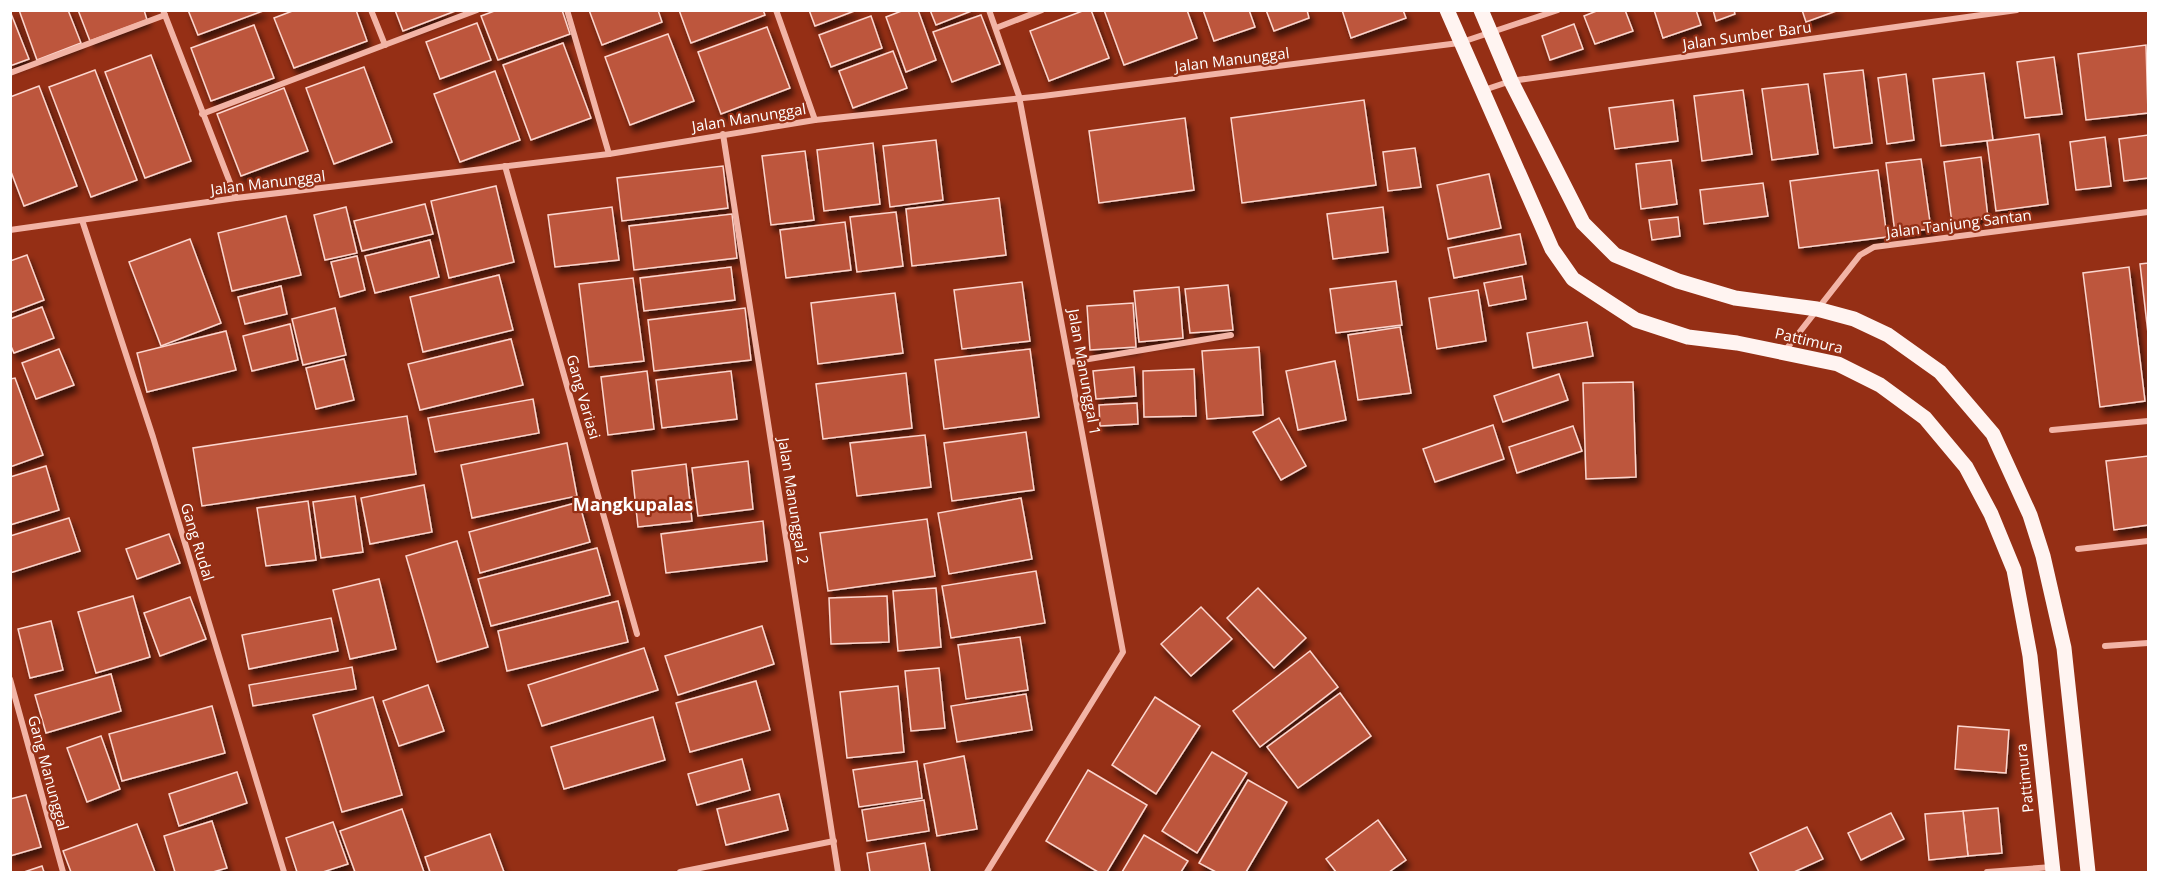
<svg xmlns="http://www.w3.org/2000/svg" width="2159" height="883" viewBox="0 0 2159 883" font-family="'Open Sans',sans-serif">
  <defs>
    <filter id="shadow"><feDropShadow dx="3.5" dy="6" stdDeviation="3" flood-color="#0009"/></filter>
  </defs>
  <rect width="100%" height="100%" fill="#952f15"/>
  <g fill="#bd573e" stroke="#fcd6ce" stroke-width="1.5" filter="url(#shadow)">
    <polygon points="19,10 68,10 81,43 37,60"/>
    <polygon points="78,10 144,10 147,20 90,41"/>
    <polygon points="188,10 263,10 263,11 198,35"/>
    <polygon points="295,10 356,10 367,41 294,68 274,18"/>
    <polygon points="395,10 458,10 403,31"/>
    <polygon points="497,10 562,10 570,34 498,60 481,16"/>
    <polygon points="589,10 658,10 662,22 602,45"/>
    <polygon points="679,10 763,10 765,15 691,43"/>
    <polygon points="809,10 857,10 815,26"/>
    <polygon points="904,10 918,10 936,60 906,72 886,17"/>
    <polygon points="930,10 974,10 936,25"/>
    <polygon points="1085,10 1091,10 1109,58 1049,81 1030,31"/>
    <polygon points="1104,10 1187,10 1197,38 1124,65"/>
    <polygon points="1203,10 1249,10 1255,27 1214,41"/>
    <polygon points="1266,10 1307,10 1309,18 1274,31"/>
    <polygon points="1342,10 1403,10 1406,18 1351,38"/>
    <polygon points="1599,10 1625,10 1633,31 1595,44 1584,16"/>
    <polygon points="1654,10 1696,10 1701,25 1663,38"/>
    <polygon points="1713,10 1734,10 1735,14 1716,21"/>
    <polygon points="1802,10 1839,10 1806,22"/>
    <polygon points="10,11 29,59 10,66"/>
    <polygon points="981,15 1000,64 952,82 933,32"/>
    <polygon points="871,16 882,48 831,67 819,35"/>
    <polygon points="477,23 491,60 440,79 426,42"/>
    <polygon points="1574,24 1583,49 1550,60 1542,36"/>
    <polygon points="254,25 274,78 211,101 191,48"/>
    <polygon points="767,27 790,88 721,114 698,52"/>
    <polygon points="668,34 694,101 630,125 605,57"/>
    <polygon points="563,43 591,118 531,140 503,65"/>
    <polygon points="2146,45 2148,113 2086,120 2078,54"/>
    <polygon points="893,51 907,88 853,108 839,71"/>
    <polygon points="151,55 191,161 145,178 105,72"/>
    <polygon points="2054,57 2062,114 2025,118 2017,62"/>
    <polygon points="364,67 392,142 334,164 306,88"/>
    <polygon points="95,70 137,180 91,197 49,87"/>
    <polygon points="1863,70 1872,143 1834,148 1824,74"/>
    <polygon points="495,71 520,140 460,162 434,94"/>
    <polygon points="1984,73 1993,140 1941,146 1933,79"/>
    <polygon points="1906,74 1914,140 1887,144 1878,78"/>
    <polygon points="1808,84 1818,154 1772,160 1762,89"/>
    <polygon points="39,86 77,186 24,206 10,169 10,97"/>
    <polygon points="284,88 308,151 241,176 217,114"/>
    <polygon points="1743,90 1752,154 1702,161 1694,96"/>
    <polygon points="1364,100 1376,185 1242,203 1231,118"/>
    <polygon points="1673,100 1678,141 1615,149 1609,108"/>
    <polygon points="1185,118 1194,190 1099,203 1089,131"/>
    <polygon points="2039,134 2048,204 1996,211 1987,141"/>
    <polygon points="2148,135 2148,178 2124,181 2119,139"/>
    <polygon points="2105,137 2111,186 2076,190 2070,142"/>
    <polygon points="936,140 943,200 890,207 883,146"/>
    <polygon points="873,143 880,204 824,211 817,150"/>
    <polygon points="1415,148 1421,187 1388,191 1383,152"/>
    <polygon points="805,151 814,220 771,225 762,156"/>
    <polygon points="1981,157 1988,218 1952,223 1944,162"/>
    <polygon points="1921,159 1931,229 1895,233 1886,163"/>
    <polygon points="1671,160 1677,204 1641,209 1636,164"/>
    <polygon points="723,166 728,208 622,221 617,178"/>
    <polygon points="1878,170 1887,237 1799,248 1790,181"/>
    <polygon points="1489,174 1501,228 1448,239 1437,185"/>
    <polygon points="1763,183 1768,216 1704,224 1700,190"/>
    <polygon points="496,186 514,262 449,278 431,201"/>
    <polygon points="999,198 1006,255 912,266 906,209"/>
    <polygon points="425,204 433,234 362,251 354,221"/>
    <polygon points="346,207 357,253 325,260 314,215"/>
    <polygon points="612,207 619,260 555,267 548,215"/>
    <polygon points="1383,207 1388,252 1333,259 1327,214"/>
    <polygon points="896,212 903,266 857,272 850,217"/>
    <polygon points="732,214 737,258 634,270 629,226"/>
    <polygon points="286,216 301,275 232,291 218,233"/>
    <polygon points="1678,217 1680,236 1652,240 1649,220"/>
    <polygon points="845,222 851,270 786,278 780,230"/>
    <polygon points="1520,234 1526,264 1454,278 1448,248"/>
    <polygon points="190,239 221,323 161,346 129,262"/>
    <polygon points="430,240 439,277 375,293 365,256"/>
    <polygon points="27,255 44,300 10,313 10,261"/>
    <polygon points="357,256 365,290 340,297 331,262"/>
    <polygon points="2148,263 2148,333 2140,264"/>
    <polygon points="731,267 735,300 644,311 640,278"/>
    <polygon points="2129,267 2145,401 2100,407 2083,273"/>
    <polygon points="499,275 513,330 423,352 410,297"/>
    <polygon points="1522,276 1526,299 1489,306 1484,283"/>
    <polygon points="633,278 644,361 589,367 579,284"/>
    <polygon points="1396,281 1402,325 1336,333 1330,289"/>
    <polygon points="1022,282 1030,341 962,349 954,290"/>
    <polygon points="1228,285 1233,330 1190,333 1185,289"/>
    <polygon points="281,286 287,314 245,324 238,297"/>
    <polygon points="1179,287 1183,338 1139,342 1134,291"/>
    <polygon points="1478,290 1486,341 1437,349 1429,298"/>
    <polygon points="895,293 903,353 818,364 811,303"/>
    <polygon points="1133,303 1136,347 1090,350 1087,306"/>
    <polygon points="42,307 54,338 14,353 10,344 10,319"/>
    <polygon points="335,308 346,355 303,365 292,319"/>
    <polygon points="745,308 751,360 654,371 648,320"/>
    <polygon points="1587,322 1593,356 1533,368 1527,333"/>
    <polygon points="290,324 298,360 252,371 243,336"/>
    <polygon points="1400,327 1411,393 1358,400 1348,335"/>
    <polygon points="226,331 236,370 147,392 137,353"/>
    <polygon points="511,339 523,385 420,410 408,364"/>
    <polygon points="1259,347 1263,415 1207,419 1202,351"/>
    <polygon points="59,349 74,385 36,399 22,363"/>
    <polygon points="1030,349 1039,417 944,429 935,360"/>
    <polygon points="344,359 354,400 316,409 306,368"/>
    <polygon points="1335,361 1346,420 1298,430 1286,371"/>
    <polygon points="1134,367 1136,396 1096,399 1093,371"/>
    <polygon points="1194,369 1196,416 1144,417 1143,371"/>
    <polygon points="647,371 654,429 608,435 601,377"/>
    <polygon points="731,371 737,419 662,428 656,380"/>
    <polygon points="906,373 912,428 823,439 816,384"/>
    <polygon points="1559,374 1568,400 1503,422 1494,396"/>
    <polygon points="15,378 43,455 10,467 10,379"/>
    <polygon points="1633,382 1636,477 1586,479 1583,383"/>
    <polygon points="533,399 539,433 435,452 428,418"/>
    <polygon points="1137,403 1138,424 1100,426 1099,405"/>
    <polygon points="407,416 416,474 202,506 193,448"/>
    <polygon points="1279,418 1306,466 1281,480 1253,432"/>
    <polygon points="1493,425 1504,459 1435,482 1423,449"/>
    <polygon points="1573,426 1582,451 1517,473 1509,447"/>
    <polygon points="1026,432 1034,490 952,501 944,443"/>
    <polygon points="925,435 931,487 857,496 850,443"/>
    <polygon points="567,443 577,496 472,518 461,465"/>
    <polygon points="2148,456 2148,525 2114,530 2106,461"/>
    <polygon points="748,461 753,509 698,516 692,468"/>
    <polygon points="686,464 692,521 638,527 632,471"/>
    <polygon points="46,466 59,510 10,525 10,477"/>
    <polygon points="424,485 432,532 370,544 361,498"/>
    <polygon points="355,496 363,552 321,558 313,502"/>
    <polygon points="1021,498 1032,559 949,574 938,513"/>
    <polygon points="308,501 316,560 266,566 257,508"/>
    <polygon points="579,502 590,542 480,573 469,532"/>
    <polygon points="69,518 80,551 10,573 10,536"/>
    <polygon points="927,519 935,576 828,591 820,533"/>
    <polygon points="763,521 767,561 666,573 661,534"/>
    <polygon points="169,534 180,563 137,579 126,549"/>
    <polygon points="457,541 488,647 437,662 406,556"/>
    <polygon points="597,548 610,595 491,626 478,579"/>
    <polygon points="1036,571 1045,623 951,638 942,586"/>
    <polygon points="379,579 396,649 350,659 333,590"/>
    <polygon points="936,588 941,647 898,651 893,591"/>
    <polygon points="1258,588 1306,638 1274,668 1227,618"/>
    <polygon points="133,596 150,657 96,673 78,612"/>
    <polygon points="887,596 889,642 831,644 829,598"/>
    <polygon points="190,597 206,639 160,656 144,613"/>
    <polygon points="618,601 628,642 507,671 498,631"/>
    <polygon points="1201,607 1232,639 1191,676 1161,644"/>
    <polygon points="331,618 338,651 249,669 242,635"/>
    <polygon points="51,621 63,670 30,678 18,629"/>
    <polygon points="762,626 774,664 678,695 665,656"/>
    <polygon points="1020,637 1028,690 966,699 958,645"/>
    <polygon points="644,648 658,690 542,726 528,685"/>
    <polygon points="1310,651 1338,687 1260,747 1233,711"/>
    <polygon points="352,667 356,689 253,706 249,685"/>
    <polygon points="939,668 945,728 911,731 905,671"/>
    <polygon points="111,674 121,711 46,733 35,695"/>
    <polygon points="756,681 770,730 690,752 676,703"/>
    <polygon points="428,685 444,731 399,746 383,701"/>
    <polygon points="898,686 904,752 847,758 840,692"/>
    <polygon points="1340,693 1371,736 1298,788 1267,747"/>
    <polygon points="1026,694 1032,730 957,742 951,706"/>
    <polygon points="373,697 402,795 342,812 313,715"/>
    <polygon points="1155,697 1200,726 1156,794 1112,765"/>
    <polygon points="212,706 225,753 122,781 109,734"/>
    <polygon points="653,717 665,760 564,789 551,747"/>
    <polygon points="1958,726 2009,730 2006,773 1955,769"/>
    <polygon points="101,736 120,789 87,802 67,748"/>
    <polygon points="1212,752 1247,773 1197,853 1162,831"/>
    <polygon points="964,756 977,829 937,836 924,764"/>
    <polygon points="742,759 750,790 697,805 688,774"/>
    <polygon points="917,761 922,798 859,807 853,770"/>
    <polygon points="1088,770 1147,805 1107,872 1098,872 1046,841"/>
    <polygon points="237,772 247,803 179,826 169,794"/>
    <polygon points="1248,780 1287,802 1246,872 1216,872 1199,863"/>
    <polygon points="779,794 788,830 726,845 717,809"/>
    <polygon points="26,795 41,847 10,856 10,799"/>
    <polygon points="924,800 929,831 867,841 862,810"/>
    <polygon points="1998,808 2002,853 1968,856 1963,811"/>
    <polygon points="402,809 424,872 355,872 340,831"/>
    <polygon points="1963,811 1968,856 1929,860 1925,814"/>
    <polygon points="1891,813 1904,839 1861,860 1848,833"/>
    <polygon points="1378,820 1406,860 1389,872 1336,872 1326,859"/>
    <polygon points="212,821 227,868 213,872 175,872 164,836"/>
    <polygon points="333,822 348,864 323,872 297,872 286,838"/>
    <polygon points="137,824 155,872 71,872 63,851"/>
    <polygon points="1807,827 1823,859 1794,872 1759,872 1750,853"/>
    <polygon points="490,834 504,872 430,872 425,857"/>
    <polygon points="1144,835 1188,861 1181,872 1122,872"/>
    <polygon points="925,843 930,872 870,872 867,853"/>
    <polygon points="42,866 44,872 24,872"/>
  </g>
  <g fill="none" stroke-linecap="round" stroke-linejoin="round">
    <g stroke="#f2b4a6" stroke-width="6">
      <polyline points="163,10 236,198"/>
      <polyline points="371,10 385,45"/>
      <polyline points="567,10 609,154"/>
      <polyline points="776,10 815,120"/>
      <polyline points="996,28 1042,10"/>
      <polyline points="10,73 165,15"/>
      <polyline points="1484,90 1511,81 2017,10"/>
      <polyline points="202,114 477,10"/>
      <polyline points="723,134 838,872"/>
      <polyline points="505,166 637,634"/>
      <polyline points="82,220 153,437 284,872"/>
      <polyline points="10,230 236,198 609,154 815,120 1043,96 1459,43 1558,10"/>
      <polyline points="1784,352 1860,255 1874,247 2148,212"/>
      <polyline points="1071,362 1231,335"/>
      <polyline points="2052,430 2148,421"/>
      <polyline points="2078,549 2148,541"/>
      <polyline points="2105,646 2148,643"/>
      <polyline points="10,679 63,872"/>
      <polyline points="680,872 834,841"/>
      <polyline points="987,872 1123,652 1019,96 989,10"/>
      <polyline points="1987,872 2052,867"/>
    </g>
    <g stroke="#fff4f1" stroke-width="15">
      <polyline points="1447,10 1552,249 1573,279 1636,320 1688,337 1737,343 1838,364 1880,385 1925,418 1966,467 1991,514 2014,570 2030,656 2053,872"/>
      <polyline points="1481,10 1511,81 1583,223 1615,255 1678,281 1735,298 1817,309 1854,319 1888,335 1940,372 1993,434 2030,515 2043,556 2064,648 2088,872"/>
    </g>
  </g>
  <g text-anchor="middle" stroke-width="4.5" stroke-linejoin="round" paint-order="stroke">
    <g font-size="15" fill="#fff" stroke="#952f15">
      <text transform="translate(1747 36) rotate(-8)" y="5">Jalan Sumber Baru</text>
      <text transform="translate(1232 60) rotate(-7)" y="5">Jalan Manunggal</text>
      <text transform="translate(749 118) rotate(-9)" y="5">Jalan Manunggal</text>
      <text transform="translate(268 183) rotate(-7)" y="5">Jalan Manunggal</text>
      <text transform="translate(1959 224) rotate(-7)" y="5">Jalan Tanjung Santan</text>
      <text transform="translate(1809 341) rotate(13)" y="5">Pattimura</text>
      <text transform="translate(1084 372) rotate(80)" y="5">Jalan Manunggal 1</text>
      <text transform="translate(583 397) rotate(74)" y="5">Gang Variasi</text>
      <text transform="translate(793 501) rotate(81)" y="5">Jalan Manunggal 2</text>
      <text transform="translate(197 542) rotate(73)" y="5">Gang Rudal</text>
      <text transform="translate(48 773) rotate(75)" y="5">Gang Manunggal</text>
      <text transform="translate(2025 778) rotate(-96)" y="5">Pattimura</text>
    </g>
    <g font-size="18" font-weight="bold" fill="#fff" stroke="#952f15">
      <text x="633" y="511">Mangkupalas</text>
    </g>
  </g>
  <rect width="2159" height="883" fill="none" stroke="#ffffff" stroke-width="24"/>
</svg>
